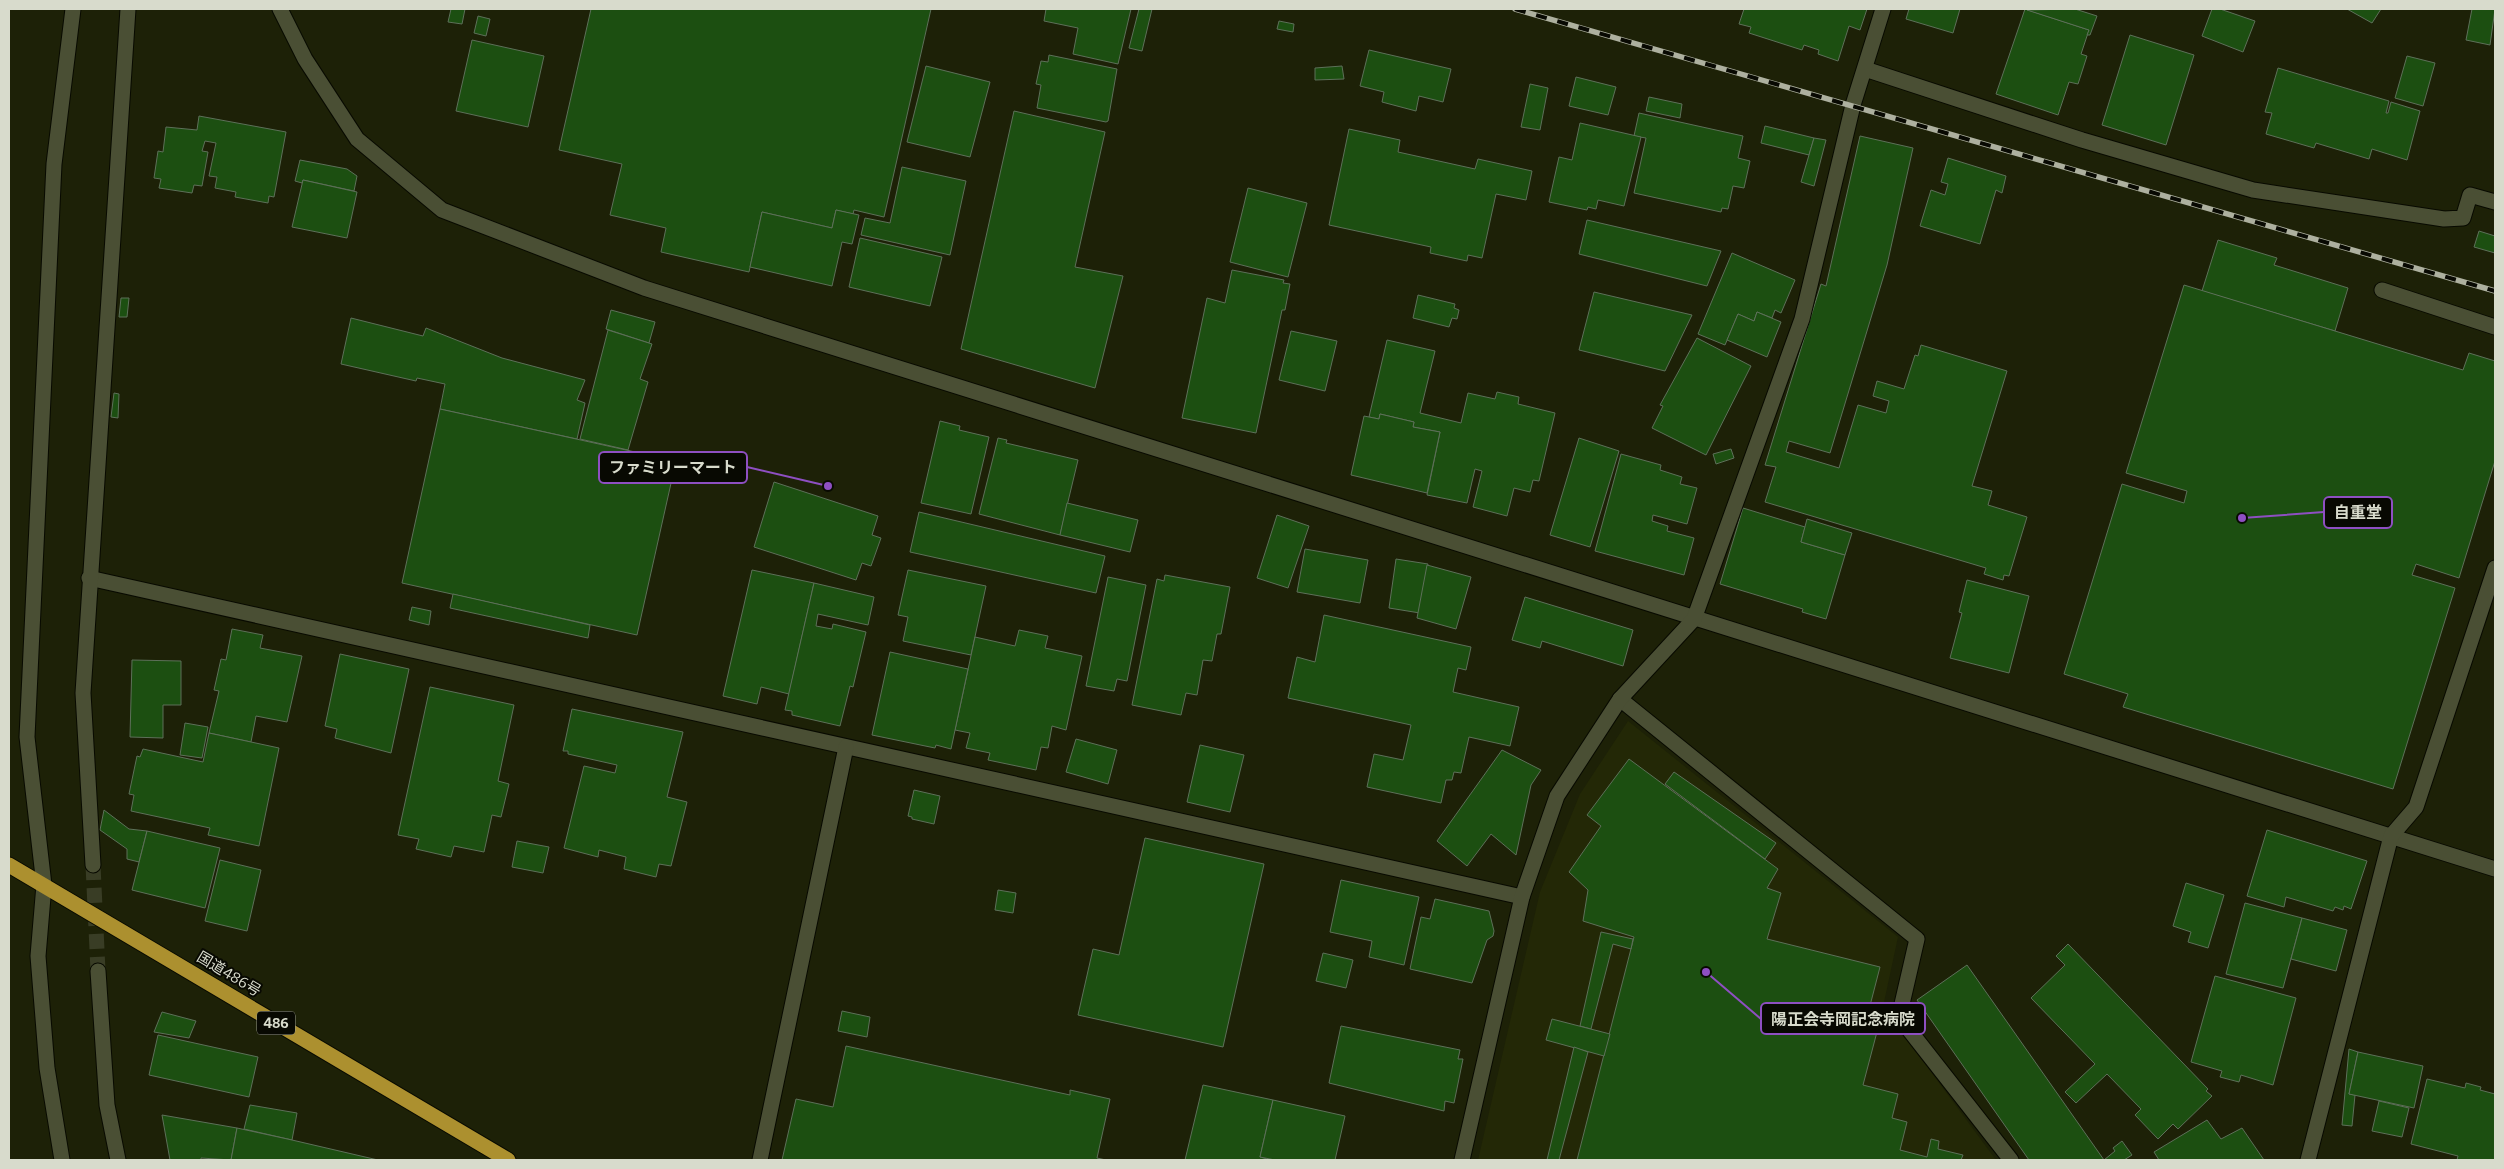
<svg xmlns="http://www.w3.org/2000/svg" width="2504" height="1169" viewBox="0 0 2504 1169" font-family="Bitter,'Noto Sans JP',serif">
  <rect width="100%" height="100%" fill="#1d2107"/>
  <polygon fill="#232806" points="1628,721 1898,937 1883,1007 1996,1160 1478,1160 1540,892 1580,794"/>
  <g fill="#1c4f11" stroke="#5d7059">
    <polygon points="451,9 465,9 462,24 448,22"/>
    <polygon points="591,9 931,9 884,217 854,210 853,214 836,210 832,228 762,212 749,272 661,252 666,228 610,215 622,164 559,150"/>
    <polygon points="1046,9 1131,9 1118,64 1073,54 1078,28 1044,21"/>
    <polygon points="1139,9 1152,9 1142,51 1129,48"/>
    <polygon points="1744,9 1867,9 1860,30 1849,26 1838,61 1818,54 1819,50 1804,45 1802,50 1749,33 1751,27 1739,24"/>
    <polygon points="1909,9 1960,9 1953,33 1906,19"/>
    <polygon points="2025,9 2089,30 2081,54 2087,56 2078,84 2069,82 2058,115 1996,94"/>
    <polygon points="2075,9 2097,16 2090,35 2087,35 2089,30 2027,10"/>
    <polygon points="2212,9 2220,9 2255,21 2243,52 2202,36"/>
    <polygon points="2347,9 2381,9 2372,23"/>
    <polygon points="2472,9 2495,9 2490,45 2466,40"/>
    <polygon points="478,16 490,19 486,36 474,33"/>
    <polygon points="1279,21 1294,24 1293,32 1277,29"/>
    <polygon points="2130,35 2194,55 2166,145 2102,125"/>
    <polygon points="472,40 544,56 528,127 456,111"/>
    <polygon points="1369,50 1451,69 1443,102 1419,96 1416,111 1382,102 1384,92 1360,86"/>
    <polygon points="1049,55 1117,69 1108,121 1106,122 1037,108 1041,85 1036,84 1041,61 1048,62"/>
    <polygon points="2407,56 2435,63 2423,106 2395,98"/>
    <polygon points="926,66 990,82 970,157 907,142"/>
    <polygon points="1342,66 1344,79 1315,80 1315,68"/>
    <polygon points="2278,68 2389,101 2386,113 2388,113 2391,102 2420,111 2407,160 2372,149 2369,159 2316,143 2314,148 2266,134 2272,113 2265,112"/>
    <polygon points="1576,77 1616,87 1608,115 1569,106"/>
    <polygon points="1530,84 1548,88 1540,130 1521,127"/>
    <polygon points="1649,97 1682,104 1680,118 1646,111"/>
    <polygon points="1014,111 1105,132 1075,267 1123,276 1095,388 961,349"/>
    <polygon points="1639,113 1743,136 1738,158 1750,161 1744,188 1733,186 1728,209 1722,208 1721,212 1634,193 1646,138 1634,136"/>
    <polygon points="199,116 286,132 274,197 269,196 268,203 235,197 236,192 215,188 217,177 209,176 216,143 205,141 202,151 208,152 202,186 194,185 192,193 159,188 161,179 154,178 158,151 163,152 166,127 197,130"/>
    <polygon points="1580,123 1641,137 1624,206 1598,200 1596,209 1588,207 1587,210 1549,202 1559,157 1572,160"/>
    <polygon points="1765,126 1814,138 1809,155 1761,143"/>
    <polygon points="1349,129 1400,140 1398,152 1475,169 1478,159 1532,171 1526,200 1496,194 1482,258 1468,255 1467,261 1430,253 1431,247 1329,225"/>
    <polygon points="1860,136 1913,148 1887,265 1830,453 1789,441 1786,452 1839,468 1858,405 1886,413 1889,401 1873,396 1877,381 1904,389 1915,355 1918,356 1921,345 2007,371 1972,486 1992,491 1988,505 2027,517 2009,576 2004,575 2003,580 1984,574 1986,568 1765,502 1776,467 1765,465 1821,284 1826,286"/>
    <polygon points="1814,138 1826,140 1814,186 1801,182"/>
    <polygon points="1948,158 2006,176 2002,193 1996,190 1980,244 1920,226 1931,190 1945,195 1948,184 1941,182"/>
    <polygon points="300,160 347,169 357,176 354,191 303,180 302,183 295,181"/>
    <polygon points="902,167 966,181 950,255 861,235 865,218 890,223"/>
    <polygon points="303,180 357,192 347,238 292,227"/>
    <polygon points="1248,188 1307,203 1288,277 1230,262"/>
    <polygon points="836,210 859,215 852,244 842,242 832,286 750,267 762,212 832,228"/>
    <polygon points="1587,220 1721,251 1707,286 1579,254"/>
    <polygon points="2479,231 2495,236 2495,253 2474,247"/>
    <polygon points="860,238 942,257 930,306 849,287"/>
    <polygon points="2218,240 2277,258 2274,265 2348,288 2335,331 2202,291"/>
    <polygon points="1732,253 1795,280 1781,313 1775,310 1772,318 1757,312 1754,321 1738,314 1725,345 1698,334"/>
    <polygon points="1232,270 1284,280 1283,283 1290,284 1285,310 1282,310 1256,433 1182,418 1207,298 1225,303"/>
    <polygon points="2184,285 2463,370 2469,353 2495,361 2495,461 2459,578 2416,564 2412,575 2455,588 2393,789 2123,707 2128,694 2064,674 2122,484 2184,503 2187,491 2126,473"/>
    <polygon points="1594,292 1692,315 1665,371 1579,350"/>
    <polygon points="1418,295 1455,304 1454,308 1459,310 1457,319 1452,318 1449,327 1413,318"/>
    <polygon points="121,298 129,298 127,317 119,317"/>
    <polygon points="611,310 655,322 649,343 606,329"/>
    <polygon points="1757,312 1781,322 1767,357 1727,340 1738,314 1754,321"/>
    <polygon points="351,318 423,336 426,328 502,358 585,380 577,400 585,403 577,439 440,409 445,384 417,378 416,381 341,364"/>
    <polygon points="608,330 652,344 640,379 648,382 628,450 580,439"/>
    <polygon points="1291,331 1337,341 1325,391 1279,380"/>
    <polygon points="1697,338 1751,366 1706,455 1652,428 1663,406 1660,405"/>
    <polygon points="1387,340 1435,351 1420,413 1461,423 1468,393 1495,399 1497,392 1519,397 1518,404 1555,413 1539,481 1533,480 1530,492 1514,488 1507,516 1473,507 1482,471 1475,469 1467,503 1427,495 1440,432 1413,427 1414,422 1380,414 1379,419 1369,417"/>
    <polygon points="114,393 119,394 118,418 111,417"/>
    <polygon points="440,409 676,461 637,635 402,583"/>
    <polygon points="1380,414 1414,422 1413,427 1440,432 1427,493 1351,475 1364,416 1379,419"/>
    <polygon points="940,421 960,426 959,430 989,437 971,514 921,503"/>
    <polygon points="998,438 1007,440 1006,443 1078,460 1060,535 979,514"/>
    <polygon points="1579,438 1619,451 1590,547 1550,535"/>
    <polygon points="1731,449 1734,458 1716,464 1713,454"/>
    <polygon points="1621,454 1661,465 1660,470 1682,477 1680,484 1697,488 1687,524 1653,515 1652,521 1668,526 1667,531 1694,538 1684,575 1595,551"/>
    <polygon points="774,482 878,516 872,535 881,538 871,566 862,563 856,580 754,547"/>
    <polygon points="1067,503 1138,520 1130,552 1060,535"/>
    <polygon points="1743,508 1805,527 1801,542 1845,555 1826,619 1802,612 1803,609 1720,584"/>
    <polygon points="919,512 1105,556 1096,593 910,552"/>
    <polygon points="1277,515 1309,526 1288,588 1257,578"/>
    <polygon points="1807,519 1852,533 1845,555 1801,542"/>
    <polygon points="1305,549 1368,560 1360,603 1297,592"/>
    <polygon points="1396,559 1428,564 1420,613 1389,608"/>
    <polygon points="1427,565 1471,577 1456,629 1417,618"/>
    <polygon points="752,570 814,583 789,694 761,687 757,704 723,696"/>
    <polygon points="908,570 986,586 971,655 903,641 908,617 898,615"/>
    <polygon points="1165,575 1230,587 1221,634 1217,634 1212,661 1203,660 1197,695 1186,693 1181,715 1132,705 1157,579 1164,581"/>
    <polygon points="1108,577 1146,585 1127,681 1117,679 1114,691 1086,686"/>
    <polygon points="1967,580 2029,596 2009,673 1950,658 1962,613 1959,612"/>
    <polygon points="814,583 874,597 868,625 818,614 816,626 832,629 833,624 866,632 853,687 850,686 840,726 792,715 792,711 785,710"/>
    <polygon points="453,594 590,625 588,638 450,608"/>
    <polygon points="1525,597 1633,630 1623,666 1542,641 1540,648 1512,640"/>
    <polygon points="412,607 431,611 429,625 409,620"/>
    <polygon points="1324,615 1471,647 1466,670 1458,668 1453,692 1519,707 1510,746 1469,737 1461,773 1454,772 1452,780 1446,780 1441,803 1367,787 1374,754 1403,760 1411,725 1288,698 1297,657 1315,662"/>
    <polygon points="232,629 263,635 260,648 302,656 287,722 256,716 251,742 209,733 219,691 214,690 221,659 226,660"/>
    <polygon points="1019,630 1048,636 1045,648 1082,656 1066,730 1052,726 1048,748 1041,747 1036,770 988,760 990,753 966,748 970,733 955,730 975,637 1015,646"/>
    <polygon points="890,652 968,669 951,749 936,745 935,748 872,735"/>
    <polygon points="340,654 409,669 391,753 335,738 337,729 325,726"/>
    <polygon points="132,660 181,661 181,705 163,705 163,738 130,737"/>
    <polygon points="430,687 514,705 498,781 509,784 501,817 492,815 484,852 454,846 451,857 416,849 419,839 398,835"/>
    <polygon points="572,709 683,732 667,797 687,802 671,866 659,864 656,877 624,869 626,857 599,850 598,857 564,848 584,766 615,773 617,765 568,754 568,751 563,751"/>
    <polygon points="185,723 208,727 202,758 180,755"/>
    <polygon points="209,733 279,748 259,846 208,835 210,828 131,811 134,795 129,794 137,756 140,757 143,749 203,762"/>
    <polygon points="1076,739 1117,750 1108,784 1066,772"/>
    <polygon points="1200,745 1244,755 1230,812 1187,802"/>
    <polygon points="1502,750 1541,770 1531,785 1516,855 1491,834 1467,866 1437,841"/>
    <polygon points="1629,759 1778,869 1767,888 1781,893 1767,939 1880,967 1865,1025 1878,1028 1863,1085 1898,1094 1892,1118 1907,1122 1900,1150 1927,1157 1931,1139 1939,1141 1938,1149 1963,1155 1961,1160 1577,1160 1634,937 1583,921 1588,890 1569,872 1601,826 1587,815"/>
    <polygon points="1674,772 1776,843 1765,859 1665,784"/>
    <polygon points="914,790 940,796 934,824 912,819 912,817 908,816"/>
    <polygon points="104,810 129,829 147,831 139,862 127,859 127,849 100,830"/>
    <polygon points="2267,830 2367,861 2351,909 2344,906 2343,910 2335,907 2333,911 2286,897 2284,907 2247,896"/>
    <polygon points="147,831 220,848 205,908 132,890"/>
    <polygon points="1145,838 1264,864 1223,1047 1078,1015 1093,949 1119,955"/>
    <polygon points="517,841 549,847 543,873 512,867"/>
    <polygon points="220,860 261,870 247,931 205,921"/>
    <polygon points="1341,880 1419,897 1404,965 1369,957 1372,941 1330,932"/>
    <polygon points="2186,883 2224,895 2208,948 2188,942 2191,932 2173,926"/>
    <polygon points="998,890 1016,893 1013,913 995,910"/>
    <polygon points="1435,899 1489,911 1494,931 1493,936 1487,940 1472,983 1410,969 1421,917 1430,919"/>
    <polygon points="2245,903 2302,918 2283,988 2226,974"/>
    <polygon points="2302,918 2347,930 2336,971 2291,959"/>
    <polygon points="1601,932 1633,939 1631,949 1613,944 1591,1029 1580,1026"/>
    <polygon points="2068,944 2208,1089 2206,1091 2212,1096 2178,1129 2173,1124 2158,1139 2135,1115 2141,1109 2107,1074 2076,1103 2065,1092 2095,1064 2031,998 2065,965 2056,956"/>
    <polygon points="1323,953 1353,960 1346,988 1316,981"/>
    <polygon points="1967,965 2104,1160 2115,1151 2113,1148 2122,1141 2132,1155 2124,1160 2029,1160 1917,1000"/>
    <polygon points="2215,976 2296,998 2273,1085 2241,1075 2239,1082 2220,1077 2222,1071 2191,1062"/>
    <polygon points="842,1011 870,1017 867,1037 838,1031"/>
    <polygon points="162,1012 196,1021 189,1038 154,1032"/>
    <polygon points="1552,1019 1610,1034 1604,1056 1546,1040"/>
    <polygon points="1341,1026 1460,1050 1458,1059 1463,1059 1454,1103 1445,1101 1444,1111 1329,1083"/>
    <polygon points="158,1035 258,1057 249,1097 149,1075"/>
    <polygon points="846,1046 1070,1095 1070,1090 1110,1099 1097,1158 1106,1160 782,1160 796,1099 833,1107"/>
    <polygon points="1574,1047 1588,1052 1559,1160 1547,1160"/>
    <polygon points="2349,1049 2358,1052 2349,1094 2355,1095 2352,1126 2342,1125"/>
    <polygon points="2358,1052 2423,1066 2414,1108 2349,1094"/>
    <polygon points="2427,1079 2465,1088 2466,1083 2481,1087 2480,1090 2495,1094 2495,1160 2457,1160 2458,1156 2411,1144"/>
    <polygon points="1203,1085 1273,1100 1260,1157 1271,1160 1185,1160"/>
    <polygon points="1273,1100 1345,1116 1335,1160 1275,1160 1260,1157"/>
    <polygon points="2379,1101 2409,1108 2402,1137 2372,1131"/>
    <polygon points="250,1105 297,1113 292,1140 244,1129"/>
    <polygon points="162,1115 237,1128 231,1160 201,1158 201,1160 170,1160"/>
    <polygon points="2207,1120 2221,1139 2242,1128 2264,1160 2159,1160 2154,1152"/>
    <polygon points="237,1128 292,1140 378,1160 231,1160"/>
  </g>
  <g fill="none" stroke-linecap="round" stroke-linejoin="round">
    <polyline stroke="#393d25" stroke-width="15" stroke-dasharray="15 8" stroke-linecap="butt" points="93,865 98,971"/>
    <defs>
      <g id="minor">
        <polyline points="280,9 305,59 357,139 442,210 644,288 2495,869"/>
        <polyline points="1865,69 2082,140 2253,190 2444,219 2463,218 2470,195 2495,202"/>
        <polyline points="2382,290 2495,327"/>
        <polyline points="89,578 1522,897"/>
        <polyline points="1620,699 1917,939 1899,1017 2011,1160"/>
        <polyline points="93,865 83,693 128,9"/>
        <polyline points="98,971 107,1105 118,1160"/>
        <polyline points="62,1160 47,1068 38,956 44,885 27,737 54,164 73,9"/>
        <polyline points="760,1160 846,747"/>
        <polyline points="1462,1160 1522,897 1557,796 1620,699 1694,619 1802,319 1853,105 1883,9"/>
        <polyline points="2308,1160 2391,836 2416,807 2495,568"/>
      </g>
      <polyline id="highway" points="9,865 508,1160"/>
    </defs>
    <use href="#minor" stroke="#080a00" stroke-width="17"/>
    <use href="#highway" stroke="#080a00" stroke-width="17"/>
    <use href="#minor" stroke="#4a4f34" stroke-width="15"/>
    <use href="#highway" stroke="#ac902f" stroke-width="15"/>
    <defs>
      <polyline id="rail" points="1515,9 2495,291"/>
    </defs>
    <use href="#rail" stroke="#adb09f" stroke-width="5.5"/>
    <use href="#rail" stroke="#080902" stroke-width="4" stroke-dasharray="11" stroke-linecap="butt"/>
  </g>
  <g text-anchor="middle" stroke-width="4" stroke-linejoin="round" paint-order="stroke">
    <rect fill="#080902" stroke="#9a9c8f" stroke-width="1" x="257" y="1011.5" width="38" height="23" rx="4"/>
    <g font-size="14" font-weight="bold" fill="#d8dbcc">
      <text x="276" y="1028">486</text>
    </g>
    <g font-size="15" fill="#d8dbcc" stroke="#080902">
      <text transform="translate(229 974) rotate(31)" y="5">国道486号</text>
    </g>
  </g>
  <path fill="none" stroke="#8e4fc2" stroke-width="2" d="M828 486L747 467M2242 518L2324 512M1706 972L1761 1019"/>
  <g fill="#8e4fc2" stroke="#080902" stroke-width="2">
    <circle cx="828" cy="486" r="5"/>
    <circle cx="2242" cy="518" r="5"/>
    <circle cx="1706" cy="972" r="5"/>
  </g>
  <g fill="#080902" stroke="#8e4fc2" stroke-width="2">
    <rect x="599" y="452" width="148" height="31" rx="5"/>
    <rect x="2324" y="497" width="68" height="31" rx="5"/>
    <rect x="1761" y="1003" width="164" height="31" rx="5"/>
  </g>
  <g font-size="16" text-anchor="middle" font-weight="bold" fill="#d8dbcc">
    <text x="673" y="473">ファミリーマート</text>
    <text x="2358" y="518">自重堂</text>
    <text x="1843" y="1025">陽正会寺岡記念病院</text>
  </g>
  <rect width="2504" height="1169" fill="none" stroke="#d8dbcc" stroke-width="20"/>
</svg>
